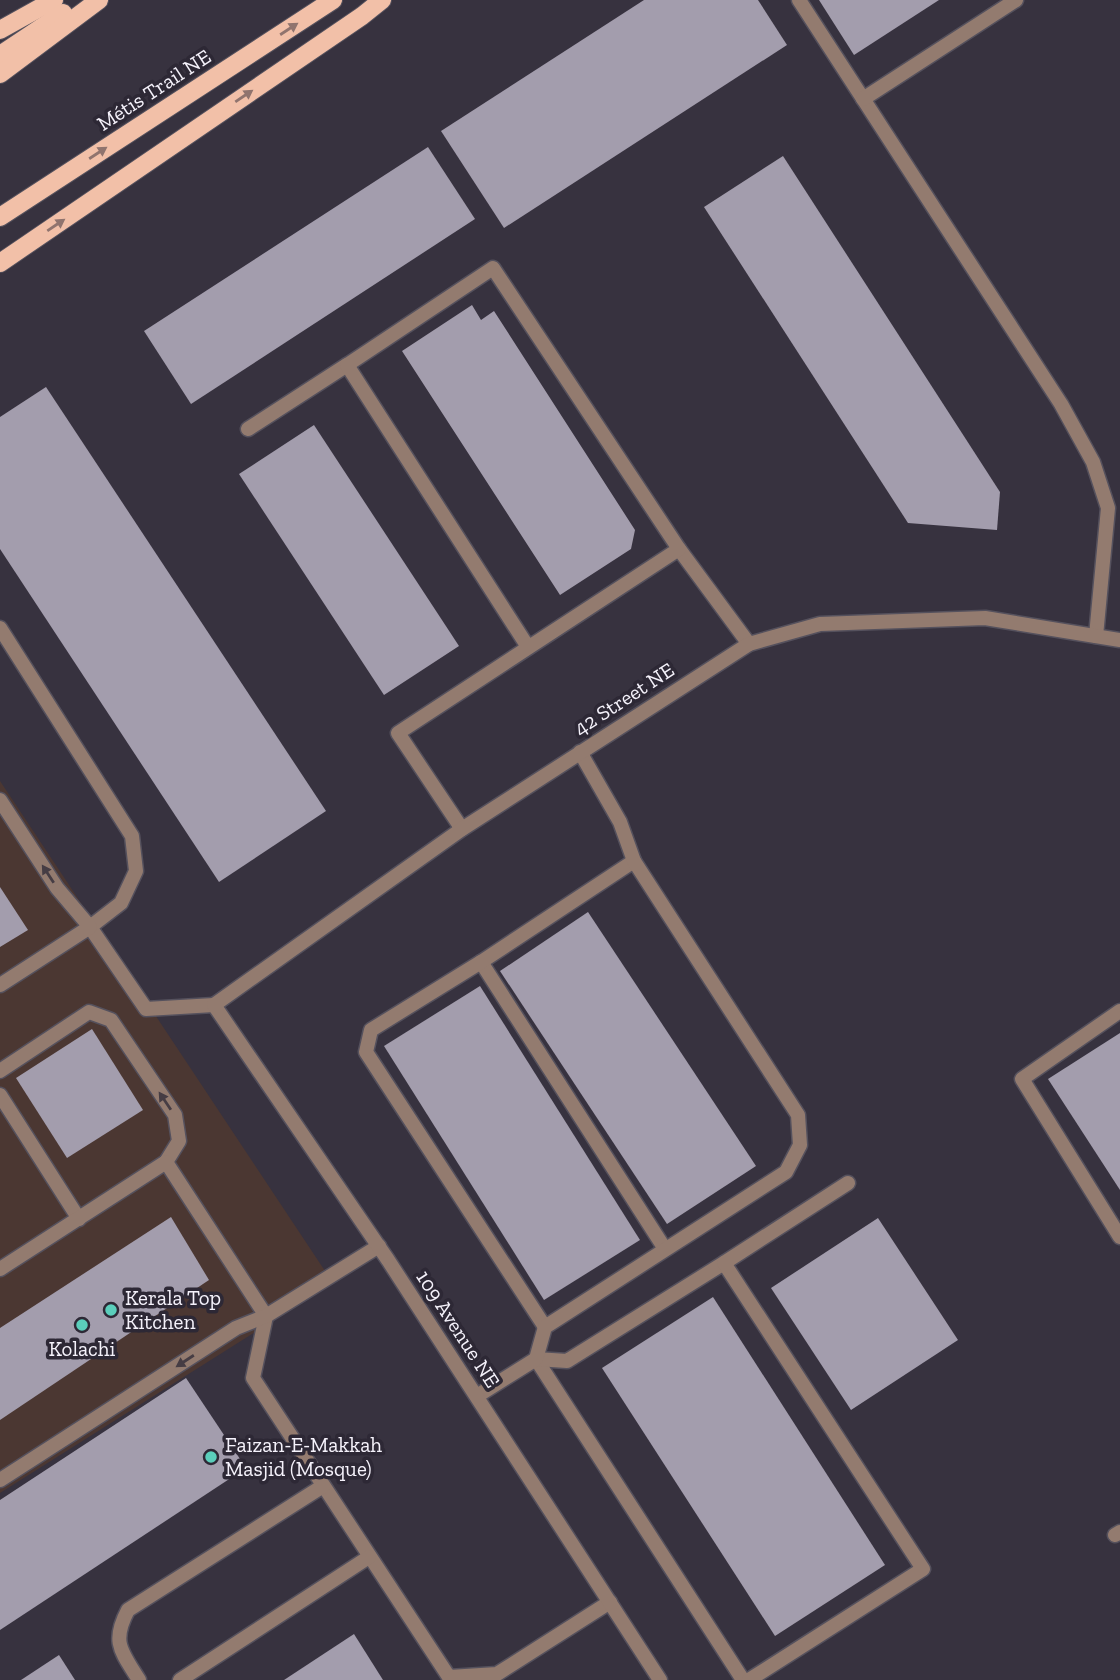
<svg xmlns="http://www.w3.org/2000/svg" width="1120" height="1680" viewBox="0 0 1120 1680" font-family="'Zilla Slab',serif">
  <rect width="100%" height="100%" fill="#37323f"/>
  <polygon fill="#4b3732" points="0,781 333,1283 0,1493"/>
  <g fill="#a39dad">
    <polygon points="644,0 758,0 787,45 504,228 441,131"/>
    <polygon points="819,0 939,0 854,55"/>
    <polygon points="428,147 475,219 191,404 144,331"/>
    <polygon points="783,156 1000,492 997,530 908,523 704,207"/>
    <polygon points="472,305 481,320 494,311 635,530 631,549 560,595 402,351"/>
    <polygon points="46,387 326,811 219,882 0,549 0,417"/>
    <polygon points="314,425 459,646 384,695 239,474"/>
    <polygon points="0,887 28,930 0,947"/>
    <polygon points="588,912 756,1166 667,1224 500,971"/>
    <polygon points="480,986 640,1240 544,1300 384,1046"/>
    <polygon points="92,1029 143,1110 67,1158 16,1078"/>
    <polygon points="1120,1033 1120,1190 1048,1079"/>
    <polygon points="171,1217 209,1280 0,1420 0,1328"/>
    <polygon points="878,1218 958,1340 851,1410 771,1288"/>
    <polygon points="713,1297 885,1565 775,1636 602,1368"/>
    <polygon points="186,1378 246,1468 0,1630 0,1500"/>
    <polygon points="354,1634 383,1680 284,1680"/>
    <polygon points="59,1655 75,1680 21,1680"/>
  </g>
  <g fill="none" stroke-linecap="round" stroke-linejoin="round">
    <defs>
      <g id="service">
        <polyline points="799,0 1061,404 1093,462 1108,508 1096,636"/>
        <polyline points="863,99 1016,0"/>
        <polyline points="248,429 347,365"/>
        <polyline points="679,549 749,644"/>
        <polyline points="0,628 132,836 136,871 121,903 90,927 146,1009 214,1005"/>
        <polyline points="0,800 57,888 90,927 0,985"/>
        <polyline points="462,829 398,733 679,549 493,268 347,365 528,647"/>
        <polyline points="481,962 665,1249"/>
        <polyline points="1120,1011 1022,1079 1120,1237"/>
        <polyline points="0,1071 89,1012 111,1020 175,1115 179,1141 166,1162"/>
        <polyline points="0,1095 79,1219"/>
        <polyline points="0,1269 166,1162 266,1316 253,1378 449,1677 497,1674 610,1602"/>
        <polyline points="545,1327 366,1052 371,1030 481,962 634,861"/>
        <polyline points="536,1359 743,1680"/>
        <polyline points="536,1359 567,1361 724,1263"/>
        <polyline points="477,1396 536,1359 545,1327 786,1172 800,1145 798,1115 634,861 620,822 580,752"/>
        <polyline points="0,1480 236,1328 266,1316 379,1246"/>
        <polyline points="1115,1535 1120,1532"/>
        <path d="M 139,1680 C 121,1651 111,1642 128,1610 L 323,1486"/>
        <polyline points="180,1680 369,1557"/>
        <polyline points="749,1680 923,1569 724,1263 848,1183"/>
      </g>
      <polyline id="minor" points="660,1680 388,1260 214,1005 462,829 749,644 820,624 985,618 1120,640"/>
      <g id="primary">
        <polyline points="0,30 54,0"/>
        <polyline points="0,55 63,13"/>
        <polyline points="0,74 99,0"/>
        <polyline points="0,217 333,0"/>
        <polyline points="0,263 362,16 382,0"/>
      </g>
    </defs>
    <use href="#service" stroke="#55515d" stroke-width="17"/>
    <use href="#minor" stroke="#55515d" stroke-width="17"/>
    <use href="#primary" stroke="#55515d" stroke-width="20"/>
    <use href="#service" stroke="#937b6f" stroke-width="14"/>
    <use href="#minor" stroke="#937b6f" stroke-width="14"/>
    <use href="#primary" stroke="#f2c0a8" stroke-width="18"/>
  </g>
  <defs><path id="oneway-solid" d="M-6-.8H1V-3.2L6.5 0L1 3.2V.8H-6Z" transform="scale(1.75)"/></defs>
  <g fill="#90746e">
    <use href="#oneway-solid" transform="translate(289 29) rotate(-33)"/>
    <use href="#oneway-solid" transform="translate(244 96) rotate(-34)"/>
    <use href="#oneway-solid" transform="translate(98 153) rotate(-33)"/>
    <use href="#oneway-solid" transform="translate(56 225) rotate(-34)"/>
  </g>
  <g fill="#463d44">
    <use href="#oneway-solid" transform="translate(48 874) rotate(-123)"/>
    <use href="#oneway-solid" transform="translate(165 1101) rotate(-124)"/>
    <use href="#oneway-solid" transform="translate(185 1361) rotate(147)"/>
  </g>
  <g fill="#5bcebb" stroke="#2d2835" stroke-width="2.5">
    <circle cx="111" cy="1310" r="7"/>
    <circle cx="82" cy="1325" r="7"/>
    <circle cx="211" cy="1457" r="7"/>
  </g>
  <g text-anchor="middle" stroke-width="7" stroke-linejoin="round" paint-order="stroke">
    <g font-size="21" fill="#f5f2fb" stroke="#2d2835">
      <text transform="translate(154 90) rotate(-33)" y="7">Métis Trail NE</text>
      <text transform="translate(624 699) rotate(-33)" y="7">42 Street NE</text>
      <text transform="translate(458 1329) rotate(57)" y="7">109 Avenue NE</text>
    </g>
    <g font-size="21" fill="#f5f2fb" stroke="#2d2835" text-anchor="start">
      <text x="125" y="1305">Kerala Top<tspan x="125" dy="24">Kitchen</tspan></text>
      <text x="82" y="1356" text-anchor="middle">Kolachi</text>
      <text x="225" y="1452">Faizan-E-Makkah<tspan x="225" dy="24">Masjid (Mosque)</tspan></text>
    </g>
  </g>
</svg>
